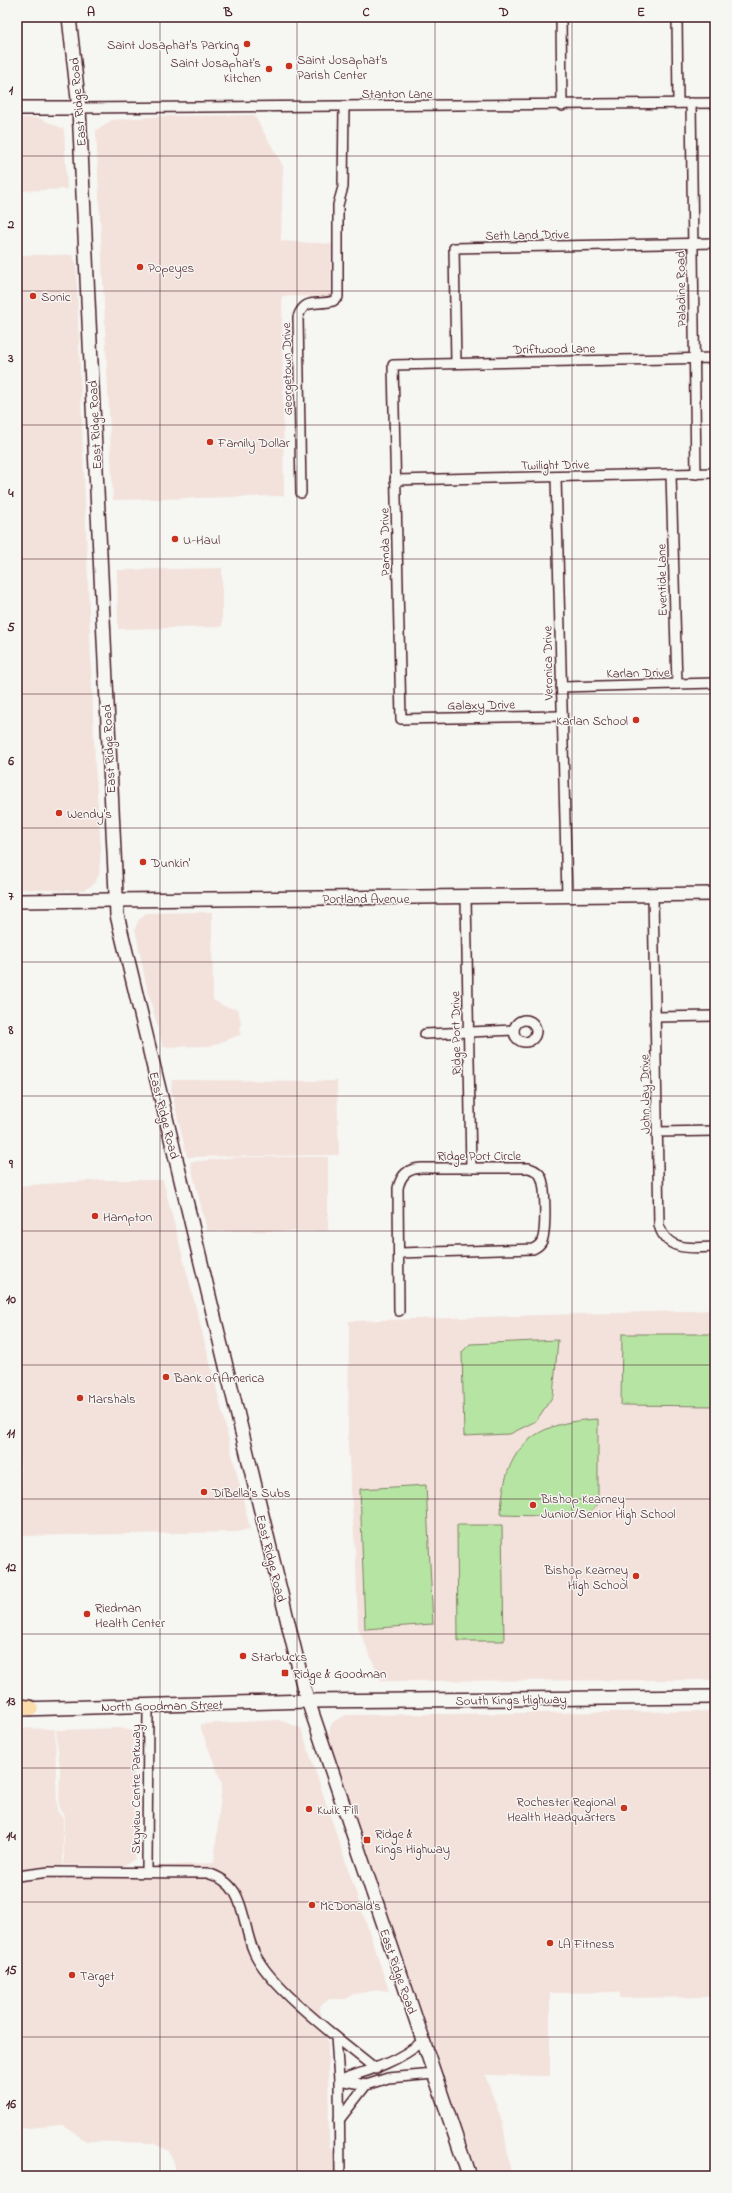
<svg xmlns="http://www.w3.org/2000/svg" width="732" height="2193" viewBox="0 0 732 2193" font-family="'Indie Flower',sans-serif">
  <rect width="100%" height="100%" fill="#f6f6f2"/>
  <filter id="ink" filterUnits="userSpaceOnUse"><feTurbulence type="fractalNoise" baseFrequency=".025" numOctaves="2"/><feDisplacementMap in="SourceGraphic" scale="8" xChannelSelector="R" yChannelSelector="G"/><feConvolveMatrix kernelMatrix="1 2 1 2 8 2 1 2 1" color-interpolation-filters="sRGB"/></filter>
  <g filter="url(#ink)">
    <g fill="#f3e2dc">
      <polygon points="254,115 283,166 281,241 332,244 331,297 282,296 284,496 113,500 96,130 112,120 163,116"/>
      <polygon points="18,118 39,118 64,129 67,189 19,191"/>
      <polygon points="17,255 72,255 76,263 95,765 101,848 99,875 94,884 84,890 75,891 17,889"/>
      <polygon points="222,568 222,627 118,629 117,570"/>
      <polygon points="212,912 213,1000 226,1007 238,1009 241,1023 240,1035 211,1046 163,1047 146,984 135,929 138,921 146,913"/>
      <polygon points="172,1080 337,1081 339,1155 187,1157 171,1090"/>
      <polygon points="239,1157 328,1157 328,1231 207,1231 190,1162"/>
      <polygon points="102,1180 163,1180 215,1382 250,1529 236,1532 19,1536 21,1472 17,1447 17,1186"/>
      <polygon points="715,1310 715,1680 381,1681 358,1627 356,1565 348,1445 349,1321"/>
      <polygon points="715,1711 715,1997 620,1998 620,1992 550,1993 550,2076 485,2075 503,2124 511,2175 480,2175 476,2170 329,1739 330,1727 334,1721 346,1715"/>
      <polygon points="279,1720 301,1728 389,1991 379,1990 354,1994 346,1999 330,1999 319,2006 328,2044 329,2145 349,2176 174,2176 174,2164 169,2151 152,2143 86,2141 63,2125 17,2129 17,1728 55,1729 57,1811 63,1818 63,1866 136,1867 214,1863 222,1784 201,1729 201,1724"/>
      <polygon points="119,1728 133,1731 135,1859 123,1866 64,1865 64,1816 59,1808 60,1770 56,1730"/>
    </g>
    <g fill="#b6e4a2" stroke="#808266">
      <polygon points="622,1334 715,1334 715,1406 621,1405"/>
      <polygon points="558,1340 553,1396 536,1421 510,1434 464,1436 462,1352 470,1344"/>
      <path d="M 598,1419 L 598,1504 L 586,1517 L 501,1515 C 503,1448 532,1422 598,1419 Z"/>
      <polygon points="426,1485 433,1624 365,1629 360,1489"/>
      <polygon points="457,1525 502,1525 504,1641 458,1641"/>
    </g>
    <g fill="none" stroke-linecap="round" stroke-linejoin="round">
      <defs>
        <g id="street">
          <polyline points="561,17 562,106"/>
          <polyline points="677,17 678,103"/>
          <polyline points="691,103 696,474"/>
          <polyline points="79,108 715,103"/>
          <polyline points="456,363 454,248 715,243"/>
          <polyline points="671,474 677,684"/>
          <polyline points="556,477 567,896"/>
          <polyline points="395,480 715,473"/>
          <path d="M 301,493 L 298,317 C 305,297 317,306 333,301 L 338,297 L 338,205 L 343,187 L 344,106"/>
          <polyline points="561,687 715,683"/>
          <polyline points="561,716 401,719 393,365 715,358"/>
          <path d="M 653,895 L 659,1225 C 666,1252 692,1248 715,1247"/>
          <polyline points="466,897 471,1168"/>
          <polyline points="655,1017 715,1016"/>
          <circle cx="525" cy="1031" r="11"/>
          <polyline points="425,1034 514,1030"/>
          <polyline points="657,1132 715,1131"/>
          <path d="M 399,1253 L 533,1249 C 537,1247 540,1245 542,1241 C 546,1231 546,1187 541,1177 C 539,1172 535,1170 529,1168 L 421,1168 C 407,1169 401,1175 398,1188 L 399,1311"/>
          <polyline points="147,1872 148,1706"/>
          <path d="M 17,1876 L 49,1872 L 207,1873 C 248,1884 240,1922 254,1952 C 267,1981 312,2017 336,2037 L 339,2080 L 340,2176"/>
          <polyline points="336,2037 376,2069"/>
          <polyline points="339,2080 366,2085 388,2078 434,2074"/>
          <path d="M 340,2080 C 371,2070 398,2062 423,2041"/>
          <polyline points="339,2120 366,2085"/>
        </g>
        <g id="secondary">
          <polyline points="69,17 79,108 117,915 304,1689 469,2176"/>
          <polyline points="17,108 79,108"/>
          <polyline points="17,901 715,894"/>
          <polyline points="21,1709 308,1701 715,1697"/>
        </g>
        <polyline id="primary" points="17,1706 31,1708"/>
      </defs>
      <use href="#street" stroke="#4a1f2b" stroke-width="12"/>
      <use href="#secondary" stroke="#4a1f2b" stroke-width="16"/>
      <use href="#primary" stroke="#4a1f2b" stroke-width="17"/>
      <use href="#street" stroke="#f6f6f2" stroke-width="9"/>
      <use href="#secondary" stroke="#f6f6f2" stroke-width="13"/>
      <use href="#primary" stroke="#fbddab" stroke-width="14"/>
    </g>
  </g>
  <path fill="none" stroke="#4a1f2b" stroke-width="1" stroke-opacity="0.55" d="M 160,17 L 160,2176M 297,17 L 297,2176M 435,17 L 435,2176M 572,17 L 572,2176M 17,156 L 715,156M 17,291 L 715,291M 17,425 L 715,425M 17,559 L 715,559M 17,694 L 715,694M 17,828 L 715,828M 17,962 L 715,962M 17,1096 L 715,1096M 17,1231 L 715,1231M 17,1365 L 715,1365M 17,1499 L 715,1499M 17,1634 L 715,1634M 17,1768 L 715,1768M 17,1902 L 715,1902M 17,2037 L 715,2037"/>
  <g fill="#c8321e" stroke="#f6f6f2" stroke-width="1.5">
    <circle cx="247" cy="44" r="4"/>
    <circle cx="289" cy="66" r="4"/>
    <circle cx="269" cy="69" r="4"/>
    <circle cx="140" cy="267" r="4"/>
    <circle cx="33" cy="296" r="4"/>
    <circle cx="210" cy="442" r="4"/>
    <circle cx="175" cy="539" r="4"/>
    <circle cx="636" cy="720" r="4"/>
    <circle cx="59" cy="813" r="4"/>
    <circle cx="143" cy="862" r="4"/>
    <circle cx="95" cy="1216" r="4"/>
    <circle cx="166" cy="1377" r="4"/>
    <circle cx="80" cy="1398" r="4"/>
    <circle cx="204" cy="1492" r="4"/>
    <circle cx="533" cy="1505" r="4"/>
    <circle cx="636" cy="1576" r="4"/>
    <circle cx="87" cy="1614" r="4"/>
    <circle cx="243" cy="1656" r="4"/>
    <rect x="281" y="1669" width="8" height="8" rx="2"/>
    <circle cx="624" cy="1808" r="4"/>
    <circle cx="309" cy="1809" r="4"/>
    <rect x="363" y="1836" width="8" height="8" rx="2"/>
    <circle cx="312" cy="1905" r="4"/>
    <circle cx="550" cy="1943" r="4"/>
    <circle cx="72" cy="1975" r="4"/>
  </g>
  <g text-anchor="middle" stroke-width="3" stroke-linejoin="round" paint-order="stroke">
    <g font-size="13" fill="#4a1f2b" stroke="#f6f6f2" text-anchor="start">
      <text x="239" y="49" text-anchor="end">Saint Josaphat’s Parking</text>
      <text x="297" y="64">Saint Josaphat’s<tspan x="297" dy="15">Parish Center</tspan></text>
      <text x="261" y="67" text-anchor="end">Saint Josaphat’s<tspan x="261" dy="15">Kitchen</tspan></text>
      <text x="148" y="272">Popeyes</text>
      <text x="41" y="301">Sonic</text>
      <text x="218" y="447">Family Dollar</text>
      <text x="183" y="544">U-Haul</text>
      <text x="628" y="725" text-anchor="end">Karlan School</text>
      <text x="67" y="818">Wendy's</text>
      <text x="151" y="867">Dunkin'</text>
      <text x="103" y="1221">Hampton</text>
      <text x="174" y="1382">Bank of America</text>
      <text x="88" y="1403">Marshals</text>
      <text x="212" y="1497">DiBella's Subs</text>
      <text x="541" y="1503">Bishop Kearney<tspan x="541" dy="15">Junior/Senior High School</tspan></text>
      <text x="628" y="1574" text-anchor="end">Bishop Kearney<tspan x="628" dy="15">High School</tspan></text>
      <text x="95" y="1612">Riedman<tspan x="95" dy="15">Health Center</tspan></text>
      <text x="251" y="1661">Starbucks</text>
      <text x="293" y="1678">Ridge &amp; Goodman</text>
      <text x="616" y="1806" text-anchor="end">Rochester Regional<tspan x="616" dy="15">Health Headquarters</tspan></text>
      <text x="317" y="1814">Kwik Fill</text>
      <text x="375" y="1838">Ridge &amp;<tspan x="375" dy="15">Kings Highway</tspan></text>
      <text x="320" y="1910">McDonald's</text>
      <text x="558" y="1948">LA Fitness</text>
      <text x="80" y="1980">Target</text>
    </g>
    <g font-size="13" fill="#4a1f2b" stroke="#f6f6f2">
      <text x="397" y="98">Stanton Lane</text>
      <text transform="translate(77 102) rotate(-95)" y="5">East Ridge Road</text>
      <text transform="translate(527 234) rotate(-1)" y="5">Seth Land Drive</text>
      <text transform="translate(680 289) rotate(-91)" y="5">Paladine Road</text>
      <text transform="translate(554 348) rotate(-1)" y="5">Driftwood Lane</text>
      <text transform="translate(286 369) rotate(-91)" y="5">Georgetown Drive</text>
      <text transform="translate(94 425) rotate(-93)" y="5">East Ridge Road</text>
      <text transform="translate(555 464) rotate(-1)" y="5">Twilight Drive</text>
      <text transform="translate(384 542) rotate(-91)" y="5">Pamda Drive</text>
      <text transform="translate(661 580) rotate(-91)" y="5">Eventide Lane</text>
      <text transform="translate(547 663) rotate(-91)" y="5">Veronica Drive</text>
      <text transform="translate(638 672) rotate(-1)" y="5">Karlan Drive</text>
      <text transform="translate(481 704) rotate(-1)" y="5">Galaxy Drive</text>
      <text transform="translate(108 749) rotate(-93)" y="5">East Ridge Road</text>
      <text x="366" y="903">Portland Avenue</text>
      <text transform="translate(455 1033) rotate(-91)" y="5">Ridge Port Drive</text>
      <text transform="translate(644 1094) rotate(-91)" y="5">John Jay Drive</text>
      <text transform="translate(165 1115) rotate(76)" y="5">East Ridge Road</text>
      <text x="479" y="1160">Ridge Port Circle</text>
      <text transform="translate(272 1558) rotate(76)" y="5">East Ridge Road</text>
      <text transform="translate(511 1699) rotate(-1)" y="5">South Kings Highway</text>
      <text transform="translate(162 1705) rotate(-1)" y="5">North Goodman Street</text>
      <text transform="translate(135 1789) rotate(-90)" y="5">Skyview Centre Parkway</text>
      <text transform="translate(399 1971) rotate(71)" y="5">East Ridge Road</text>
    </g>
  </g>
  <rect width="732" height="2193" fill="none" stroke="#f6f6f2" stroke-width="44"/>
  <rect x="22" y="22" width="688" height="2149" fill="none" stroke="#4a1f2b" stroke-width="1.5"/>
  <g font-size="13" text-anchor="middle" font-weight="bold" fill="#4a1f2b">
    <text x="91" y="16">A</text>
    <text x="228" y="16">B</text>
    <text x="366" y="16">C</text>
    <text x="504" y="16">D</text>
    <text x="641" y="16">E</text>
    <text x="11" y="94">1</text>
    <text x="11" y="228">2</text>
    <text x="11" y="362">3</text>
    <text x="11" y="497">4</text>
    <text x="11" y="631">5</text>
    <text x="11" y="765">6</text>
    <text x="11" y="900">7</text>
    <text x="11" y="1034">8</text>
    <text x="11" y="1168">9</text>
    <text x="11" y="1303">10</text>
    <text x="11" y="1437">11</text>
    <text x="11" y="1571">12</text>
    <text x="11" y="1705">13</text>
    <text x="11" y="1840">14</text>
    <text x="11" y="1974">15</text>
    <text x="11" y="2108">16</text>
  </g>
</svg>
